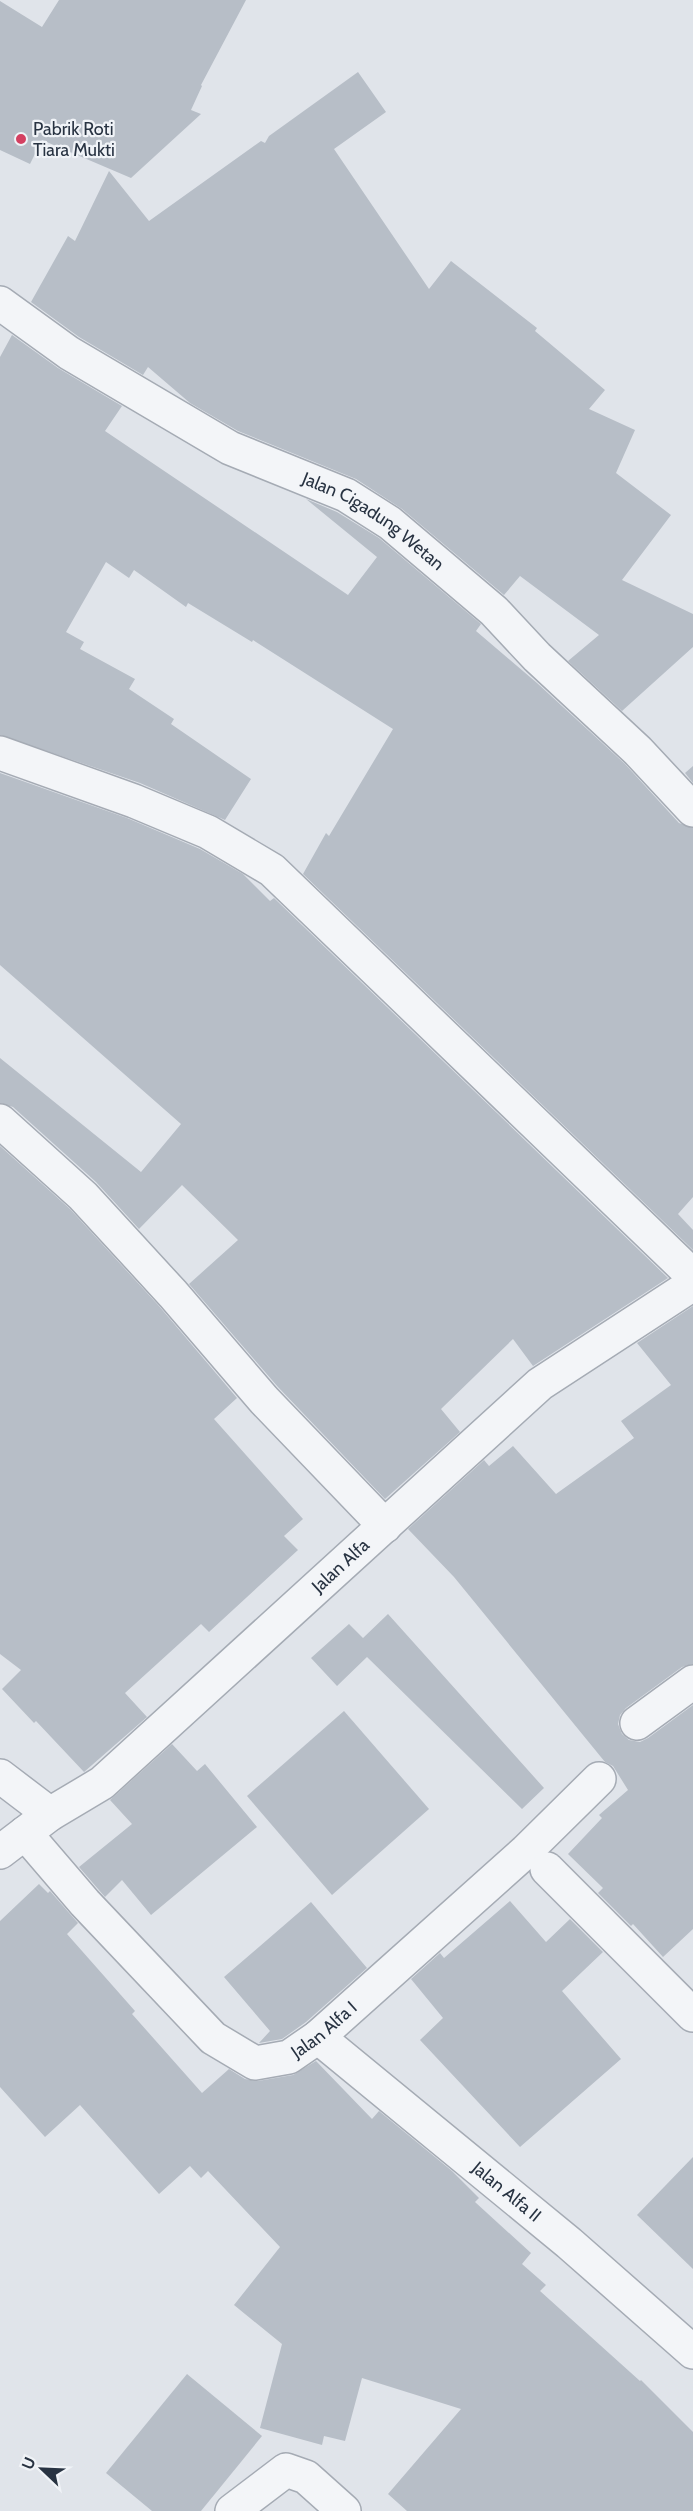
<svg xmlns="http://www.w3.org/2000/svg" width="693" height="2511" viewBox="0 0 693 2511" font-family="Cabin,sans-serif">
  <rect width="100%" height="100%" fill="#e0e4ea"/>
  <g fill="#b7bec7">
    <polygon points="59,0 246,0 201,85 202,86 191,110 201,114 131,178 42,140 30,164 0,150 0,1 42,27"/>
    <polygon points="358,72 386,112 334,149 429,289 451,261 537,328 535,331 605,390 589,409 635,430 616,473 671,515 622,580 693,614 693,647 622,711 568,661 599,635 520,576 504,595 402,509 356,479 238,431 190,403 148,367 143,375 79,337 31,302 68,236 75,241 109,171 149,221 261,141 265,143 269,136"/>
    <polygon points="12,335 58,368 122,406 105,431 348,595 377,557 306,499 337,512 379,538 481,624 476,631 537,683 625,764 679,823 693,828 693,1197 678,1214 693,1230 693,1250 303,874 326,833 329,836 393,729 253,640 252,642 188,603 186,607 134,570 129,578 106,562 66,632 84,642 80,649 135,679 129,689 174,719 171,724 251,779 225,820 140,783 0,735 0,357"/>
    <polygon points="693,766 693,783 685,773"/>
    <polygon points="0,773 127,818 200,849 243,874 270,901 274,898 668,1278 533,1366 513,1339 441,1409 460,1432 385,1499 278,1387 189,1284 238,1240 182,1185 139,1229 96,1182 13,1107 0,1103 0,1058 141,1172 181,1124 0,965"/>
    <polygon points="0,1146 70,1209 159,1306 237,1398 214,1419 303,1519 284,1536 298,1550 209,1632 201,1624 125,1693 147,1717 84,1772 36,1721 34,1723 2,1689 21,1670 0,1654"/>
    <polygon points="693,1306 693,1664 682,1667 626,1708 620,1715 618,1724 622,1734 629,1740 640,1742 648,1738 693,1705 693,1929 663,1957 633,1924 631,1926 598,1893 603,1888 568,1854 602,1818 599,1815 628,1790 613,1766 605,1762 454,1577 408,1529 484,1460 489,1466 513,1446 556,1494 634,1438 621,1421 671,1385 637,1343"/>
    <polygon points="388,1614 544,1788 522,1809 367,1657 337,1686 311,1658 349,1624 363,1638"/>
    <polygon points="344,1711 429,1809 332,1895 247,1796"/>
    <polygon points="172,1744 197,1771 205,1764 257,1827 151,1915 122,1880 105,1897 79,1867 132,1824 110,1800"/>
    <polygon points="39,1884 48,1893 50,1891 78,1923 67,1934 135,2011 132,2014 202,2093 229,2069 245,2079 258,2081 293,2075 316,2061 372,2119 379,2111 452,2171 479,2198 475,2202 531,2253 522,2264 546,2285 540,2291 640,2381 641,2380 693,2432 693,2511 407,2511 388,2494 461,2409 362,2378 345,2441 324,2436 322,2445 260,2428 282,2344 234,2305 280,2247 208,2171 201,2178 190,2166 159,2194 80,2105 45,2137 0,2087 0,1921"/>
    <polygon points="510,1901 546,1942 570,1919 603,1952 562,1991 621,2059 520,2147 420,2040 443,2018 411,1979 440,1953 444,1958"/>
    <polygon points="311,1902 367,1968 306,2022 282,2039 259,2043 270,2031 224,1977"/>
    <polygon points="693,2157 693,2269 637,2215"/>
    <polygon points="187,2374 262,2436 201,2511 152,2511 106,2473"/>
  </g>
  <g fill="none" stroke-linecap="round" stroke-linejoin="round">
    <defs>
      <g id="minor">
        <path id="s1" d="M 0,303 L 69,353 L 230,448 L 346,495 L 390,523 L 494,611 L 537,657 L 638,751 L 693,810"/>
        <polyline points="0,753 134,801 208,832 272,870 689,1272"/>
        <polyline points="0,1121 83,1196 173,1294 264,1400 385,1526"/>
        <polyline points="637,1723 693,1682"/>
        <polyline points="0,1776 50,1814"/>
        <path id="s2" d="M 25,1833 L 85,1903 L 213,2038 L 255,2063 L 289,2057 L 318,2037 L 526,1851 L 599,1779"/>
        <path id="s3" d="M 0,1852 L 50,1814 L 102,1783 L 540,1384 L 687,1288"/>
        <polyline points="547,1869 693,2015"/>
        <path id="s4" d="M 318,2037 L 569,2243 L 693,2352"/>
        <polyline points="232,2511 286,2470 306,2477 344,2511"/>
      </g>
    </defs>
    <use href="#minor" stroke="#a5abb4" stroke-width="36"/>
    <use href="#minor" stroke="#f3f5f8" stroke-width="33"/>
  </g>
  <circle fill="#d44061" stroke="#f0f3f7" stroke-width="2" cx="21" cy="139" r="6"/>
  <g text-anchor="middle" stroke-width="4.5" stroke-linejoin="round" paint-order="stroke">
    <g font-size="18" fill="#283342" stroke="#f0f3f7" text-anchor="start">
      <text x="33" y="135">Pabrik Roti<tspan x="33" dy="21">Tiara Mukti</tspan></text>
    </g>
    <g font-size="18" fill="#283342" stroke="#f0f3f7">
      <text dy="6" stroke="none"><textPath href="#s1" startOffset="434">Jalan Cigadung Wetan</textPath></text>
      <text dy="6" stroke="none"><textPath href="#s3" startOffset="446">Jalan Alfa</textPath></text>
      <text dy="6" stroke="none"><textPath href="#s2" startOffset="406">Jalan Alfa I</textPath></text>
      <text dy="6" stroke="none"><textPath href="#s4" startOffset="244">Jalan Alfa II</textPath></text>
    </g>
  </g>
  <g transform="translate(42 2469) rotate(293)" stroke="#f0f3f7" stroke-width="4.5" paint-order="stroke">
  <path d="M0-4.5L10 22L0 15L-10 22Z" fill="#283342"/>
  <text y="-9" font-size="16" font-weight="bold" text-anchor="middle" fill="#283342">U</text>
  </g>
</svg>
